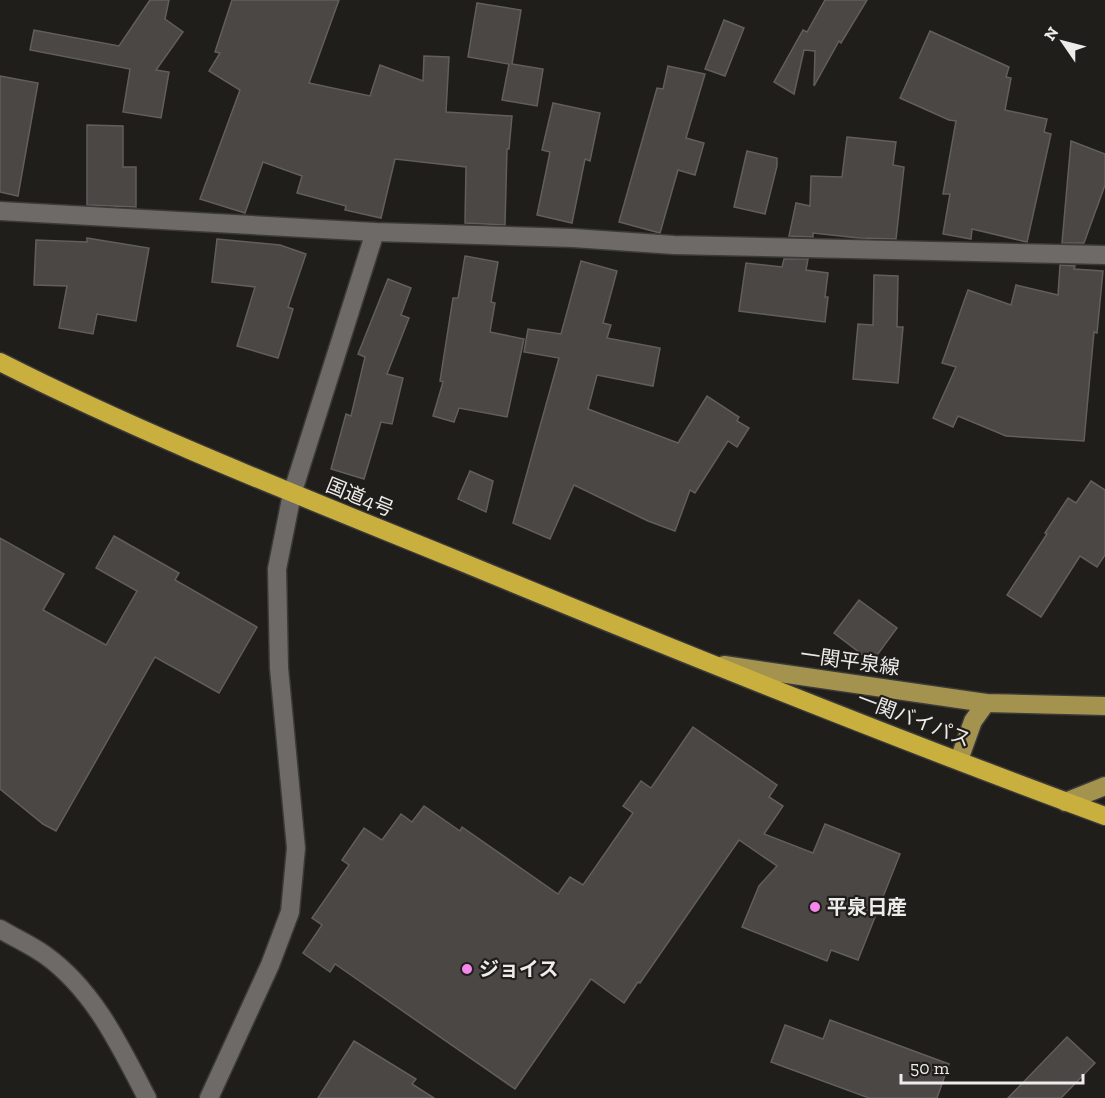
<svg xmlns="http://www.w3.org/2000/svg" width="1105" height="1098" viewBox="0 0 1105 1098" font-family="'Zilla Slab','Noto Sans JP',serif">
  <rect width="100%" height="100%" fill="#201e1a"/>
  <g fill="#4b4745" stroke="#625e5c" stroke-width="1.5">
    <polygon points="150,0 169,0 165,19 183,32 156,70 169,72 161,118 123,112 130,69 30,50 34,30 119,46"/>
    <polygon points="232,0 339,0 309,83 370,96 380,65 423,81 424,56 449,57 446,112 512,116 509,149 507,149 505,225 465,223 466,167 395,159 381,218 345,210 346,206 297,193 302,176 263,162 245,213 200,199 240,90 209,71 220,53 215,52"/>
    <polygon points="825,0 867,0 841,43 839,41 814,86 815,51 804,50 794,94 774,82 803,30 807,32"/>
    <polygon points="477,3 521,10 512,64 543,69 537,106 502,100 509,64 468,57"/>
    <polygon points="724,20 744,28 725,76 705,69"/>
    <polygon points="930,31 1009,67 1006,77 1011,78 1005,110 1047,119 1044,132 1051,134 1027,242 972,229 971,239 943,234 950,194 943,194 956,121 949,120 900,98"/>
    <polygon points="668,66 705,74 686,138 704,143 695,175 678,170 660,233 619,222 657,88 663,89"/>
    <polygon points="0,76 38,83 18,196 0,192"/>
    <polygon points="553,103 600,113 590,161 585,159 572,223 537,215 550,152 542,150"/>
    <polygon points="87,125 123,126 123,167 136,167 136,207 87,205"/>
    <polygon points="847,137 896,142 893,165 904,167 896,239 859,238 813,233 813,237 789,236 796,203 810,206 811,176 842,177"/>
    <polygon points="1071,141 1105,154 1105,185 1084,243 1062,243"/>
    <polygon points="747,151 777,158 777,166 765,214 734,207"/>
    <polygon points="87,238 149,248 136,321 97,314 93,334 59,328 67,286 34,285 36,240 87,242"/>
    <polygon points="217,239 280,245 306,254 288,307 293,309 278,358 237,346 255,287 212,282"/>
    <polygon points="465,256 498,262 491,302 495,303 490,332 524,339 507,417 459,408 454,422 433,416 443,382 440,381 453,298 458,298"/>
    <polygon points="784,259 808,259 806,270 828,273 825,297 828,297 825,322 739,311 746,263 782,267"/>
    <polygon points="581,261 617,271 603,323 611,325 607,338 660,348 653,386 597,375 588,409 678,443 707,396 739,417 737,421 749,428 737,447 728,441 695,493 690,490 675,531 648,521 574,485 550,539 513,523 559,358 524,352 528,329 561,334"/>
    <polygon points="1060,265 1075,266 1074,269 1103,271 1097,333 1094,332 1084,441 1006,436 958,416 953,427 933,418 956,367 942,363 968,290 1011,305 1016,285 1058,295"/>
    <polygon points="874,275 898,276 897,327 903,327 898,383 853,379 858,324 873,325"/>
    <polygon points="388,279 411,288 401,315 409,318 387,374 403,378 392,424 381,422 364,479 331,469 346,414 351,416 365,357 358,354"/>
    <polygon points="470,471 493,481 486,512 458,499"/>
    <polygon points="1091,481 1105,490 1105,555 1097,567 1080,556 1041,617 1007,595 1047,534 1045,533 1068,498 1076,503"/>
    <polygon points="114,536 179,573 175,580 257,627 219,693 155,657 56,831 43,824 0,789 0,538 64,574 43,610 106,645 137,591 96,568"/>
    <polygon points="859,600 897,628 872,662 834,633"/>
    <polygon points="693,727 777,785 769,797 783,806 764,834 813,853 825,824 900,854 858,960 831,950 827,961 742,927 759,886 777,866 739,840 640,983 638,982 624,1003 591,979 515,1089 335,964 330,972 303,953 322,925 312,918 349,865 342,860 364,828 382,840 401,814 412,822 424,806 460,831 462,827 558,894 570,877 583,885 633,813 623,806 641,781 651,788"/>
    <polygon points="830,1020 949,1064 937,1098 869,1098 771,1062 785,1025 823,1039"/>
    <polygon points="1067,1037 1095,1063 1061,1098 1008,1098"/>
    <polygon points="354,1041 416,1079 412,1084 434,1098 318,1098"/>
  </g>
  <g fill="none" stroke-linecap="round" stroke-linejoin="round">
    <defs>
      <g id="minor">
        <polyline points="0,211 375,232 573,238 674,245 1105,255"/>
        <path d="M 0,929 C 15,938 31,945 45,955 C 94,990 120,1046 147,1098"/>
        <polyline points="209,1098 270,965 290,912 296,848 279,668 277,569 292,494 375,232"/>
      </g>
      <g id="major">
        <polyline points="724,665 986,703 1105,706"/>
        <polyline points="959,760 973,721 986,703"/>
        <polyline points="1065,802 1105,786"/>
      </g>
      <path id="highway" d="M 0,362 C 148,437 303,497 457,560 C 672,649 887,736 1105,816"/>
    </defs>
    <use href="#minor" stroke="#3c3a38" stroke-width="21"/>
    <use href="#major" stroke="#3c3a38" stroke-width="21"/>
    <use href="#highway" stroke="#3c3a38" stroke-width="21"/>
    <use href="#minor" stroke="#6d6a67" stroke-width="18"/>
    <use href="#major" stroke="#a4934e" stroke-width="18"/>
    <use href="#highway" stroke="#c8af3e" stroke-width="18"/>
  </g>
  <g fill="#f688ed" stroke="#201e1a" stroke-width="2">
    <circle cx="815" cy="907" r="6"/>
    <circle cx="467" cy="969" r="6"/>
  </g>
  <g text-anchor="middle" stroke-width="4.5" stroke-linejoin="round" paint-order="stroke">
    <g font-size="20" fill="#edecea" stroke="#201e1a">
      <text transform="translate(360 497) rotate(22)" y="7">国道4号</text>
      <text transform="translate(850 661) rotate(8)" y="7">一関平泉線</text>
      <text transform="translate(914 719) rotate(21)" y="7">一関バイパス</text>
    </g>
    <g font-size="20" font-weight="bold" fill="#edecea" stroke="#201e1a" text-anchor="start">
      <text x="827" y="914">平泉日産</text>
      <text x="479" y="976">ジョイス</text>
    </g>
  </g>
  <g transform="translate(1063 42) rotate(305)" stroke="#201e1a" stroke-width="4.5" paint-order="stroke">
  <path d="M0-4.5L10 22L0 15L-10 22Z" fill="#edecea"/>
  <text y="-9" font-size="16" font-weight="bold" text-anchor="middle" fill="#edecea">N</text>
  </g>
  <path d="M901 1074v9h182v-9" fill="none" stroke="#edecea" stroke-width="3"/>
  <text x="910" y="1074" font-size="18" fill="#edecea" stroke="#201e1a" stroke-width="4.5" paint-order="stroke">50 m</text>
</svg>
